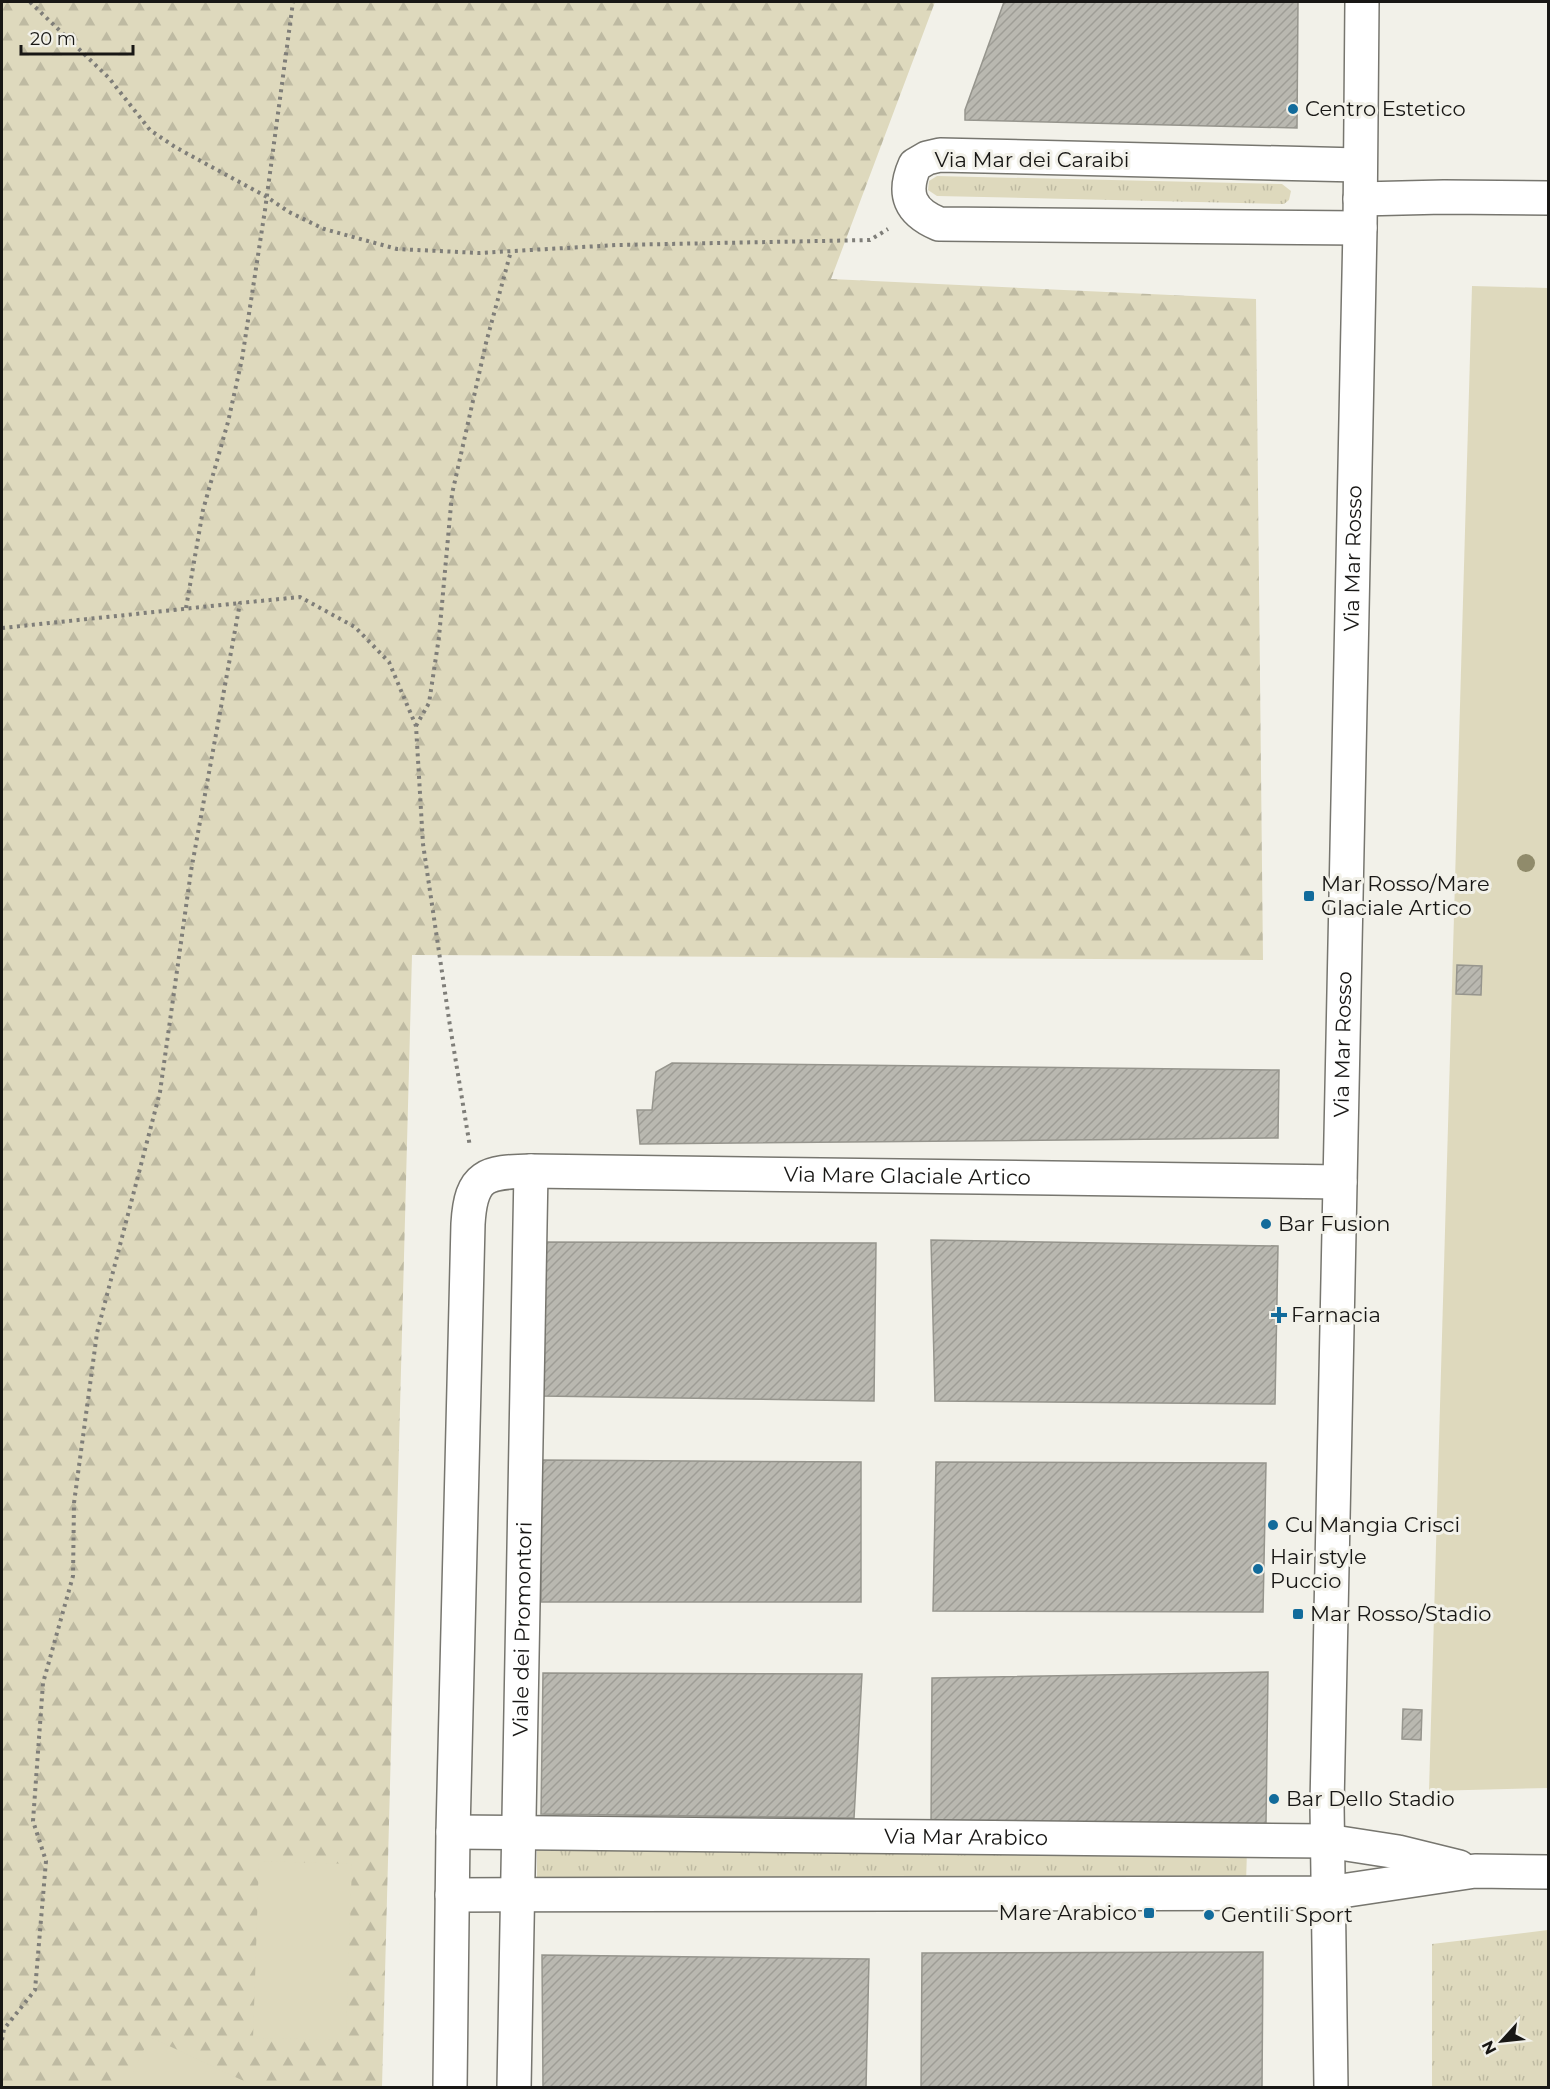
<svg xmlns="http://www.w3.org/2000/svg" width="1550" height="2089" viewBox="0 0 1550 2089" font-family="Montserrat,sans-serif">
  <defs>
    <pattern id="grass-tufts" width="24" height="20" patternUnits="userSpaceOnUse" patternTransform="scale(1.5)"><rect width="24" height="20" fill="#ded9bd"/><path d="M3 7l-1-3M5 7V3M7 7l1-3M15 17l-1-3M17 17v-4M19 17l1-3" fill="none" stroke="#bebaa2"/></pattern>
    <pattern id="forest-firs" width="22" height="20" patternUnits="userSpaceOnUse" patternTransform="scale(1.5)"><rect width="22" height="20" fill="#ded9bd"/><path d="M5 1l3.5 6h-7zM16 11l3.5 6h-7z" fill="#bebaa2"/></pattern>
    <pattern id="building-hatch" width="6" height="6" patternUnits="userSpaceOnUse" patternTransform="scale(1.5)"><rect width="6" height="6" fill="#b9b8b0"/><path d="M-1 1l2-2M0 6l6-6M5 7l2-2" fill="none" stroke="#9e9d96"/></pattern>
  </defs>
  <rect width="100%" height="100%" fill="#f2f1e9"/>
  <g fill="url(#grass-tufts)">
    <polygon points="937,176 1282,184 1291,191 1289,200 1284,204 937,196 928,190 929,181"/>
    <polygon points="537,1847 1247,1849 1246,1884 537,1878"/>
    <polygon points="1548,1930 1548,2087 1432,2087 1432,1944"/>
  </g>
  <polygon fill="url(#forest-firs)" points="2,2 935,2 831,279 1256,299 1263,960 412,955 382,2087 2,2088"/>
  <g fill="#ded9bd">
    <polygon points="1472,286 1548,288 1548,1788 1429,1791"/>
    <polygon points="259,1861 352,1864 346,2040 253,2038"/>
    <polygon points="150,2037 248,2083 246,2087 126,2087"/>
  </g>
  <g fill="url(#building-hatch)" stroke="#96958d" stroke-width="1.5">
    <polygon points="1004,2 1298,2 1297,128 965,120 965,110"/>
    <polygon points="1457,965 1482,966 1481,995 1456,994"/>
    <polygon points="672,1063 1279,1070 1278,1138 640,1144 637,1110 652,1110 656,1072"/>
    <polygon points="931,1240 1278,1246 1275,1404 935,1401"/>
    <polygon points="541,1242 876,1243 874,1401 542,1396"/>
    <polygon points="542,1460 861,1462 861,1602 541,1602"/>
    <polygon points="936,1462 1266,1463 1263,1612 933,1611"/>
    <polygon points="1268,1672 1266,1824 931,1826 932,1678"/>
    <polygon points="543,1673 862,1674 854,1818 541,1814"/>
    <polygon points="1403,1709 1422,1710 1421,1740 1402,1739"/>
    <polygon points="1263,1952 1262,2088 921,2088 922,1953"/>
    <polygon points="542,1955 869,1959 866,2088 543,2088"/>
  </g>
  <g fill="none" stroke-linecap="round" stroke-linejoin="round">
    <defs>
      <g id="minor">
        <path d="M 1359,165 L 940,155 L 927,158 L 915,165 C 902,194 910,212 939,224 L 1360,228"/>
        <polyline points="1360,199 1444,197 1548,198"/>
        <path id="s1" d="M 453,1832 L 1327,1841 L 1398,1852 L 1459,1867"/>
        <polyline points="452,1895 1328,1893 1475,1871 1548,1872"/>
        <path id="s2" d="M 450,2088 L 453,1832 L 468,1224 C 471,1174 486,1172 531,1171 L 1340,1182"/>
        <path id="s3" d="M 514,2088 L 531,1171"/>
        <path id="s4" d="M 1331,2088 L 1327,1805 L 1360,228 L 1362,2"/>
      </g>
    </defs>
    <use href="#minor" stroke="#77766f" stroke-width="36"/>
    <g stroke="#7f7e79" stroke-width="4" stroke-dasharray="3 4.5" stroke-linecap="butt">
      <polyline points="30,2 109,78 150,130 175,147 267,197 289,212 324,229 397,249 479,253 617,245 870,240 888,229"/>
      <polyline points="186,608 203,510 228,422 242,359 265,210 293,2"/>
      <polyline points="2,628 240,603"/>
      <polyline points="416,726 429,703 439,637 452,494 486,343 511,251"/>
      <polyline points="2,2040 4,2029 35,1990 46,1861 33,1821 43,1683 73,1576 74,1503 97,1333 160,1092 191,871 240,603 300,597 355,627 389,662 416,726 423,844 450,1026 470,1147"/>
    </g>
    <use href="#minor" stroke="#fff" stroke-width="33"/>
  </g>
  <circle fill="#908b6b" cx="1526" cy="863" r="9"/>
  <g fill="#126b9b" stroke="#f2f1e9" stroke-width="2">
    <circle cx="1293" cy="109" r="6"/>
    <rect x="1303" y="890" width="12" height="12" rx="3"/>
    <circle cx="1266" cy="1224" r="6"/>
    <path d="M1276 1306h6v6h6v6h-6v6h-6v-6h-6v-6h6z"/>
    <circle cx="1273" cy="1525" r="6"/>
    <circle cx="1258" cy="1569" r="6"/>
    <rect x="1292" y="1608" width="12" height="12" rx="3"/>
    <circle cx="1274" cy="1799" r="6"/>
    <rect x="1143" y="1907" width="12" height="12" rx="3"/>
    <circle cx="1209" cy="1915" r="6"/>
  </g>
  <g text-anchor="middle" stroke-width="6" stroke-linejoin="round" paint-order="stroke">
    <g font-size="21" fill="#181715" stroke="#f2f1e9" text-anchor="start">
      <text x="1305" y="116">Centro Estetico</text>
      <text x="1321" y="891">Mar Rosso/Mare<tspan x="1321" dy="24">Glaciale Artico</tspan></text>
      <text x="1278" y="1231">Bar Fusion</text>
      <text x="1291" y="1322">Farnacia</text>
      <text x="1285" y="1532">Cu Mangia Crisci</text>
      <text x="1270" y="1564">Hair style<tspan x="1270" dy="24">Puccio</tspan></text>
      <text x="1310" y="1621">Mar Rosso/Stadio</text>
      <text x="1286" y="1806">Bar Dello Stadio</text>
      <text x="1137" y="1920" text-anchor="end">Mare Arabico</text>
      <text x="1221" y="1922">Gentili Sport</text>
    </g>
    <g font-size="21" fill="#181715" stroke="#f2f1e9">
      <text x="1032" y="167">Via Mar dei Caraibi</text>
      <text dy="7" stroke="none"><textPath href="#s4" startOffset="1530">Via Mar Rosso</textPath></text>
      <text dy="7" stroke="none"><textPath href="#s4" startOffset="1044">Via Mar Rosso</textPath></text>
      <text dy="7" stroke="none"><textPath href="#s2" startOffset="1338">Via Mare Glaciale Artico</textPath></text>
      <text dy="7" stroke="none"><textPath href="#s3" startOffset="459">Viale dei Promontori</textPath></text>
      <text dy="7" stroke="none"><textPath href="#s1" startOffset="513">Via Mar Arabico</textPath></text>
    </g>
  </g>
  <rect width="1550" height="2089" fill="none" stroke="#181715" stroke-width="6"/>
  <g transform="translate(1502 2041) rotate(243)" stroke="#f2f1e9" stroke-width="4.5" paint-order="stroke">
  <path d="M0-4.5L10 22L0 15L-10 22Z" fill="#181715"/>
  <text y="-9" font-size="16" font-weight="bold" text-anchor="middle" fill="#181715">N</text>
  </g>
  <path d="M21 45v9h112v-9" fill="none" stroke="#181715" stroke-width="3"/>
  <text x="30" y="45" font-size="18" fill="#181715" stroke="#f2f1e9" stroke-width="4.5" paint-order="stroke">20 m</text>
</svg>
